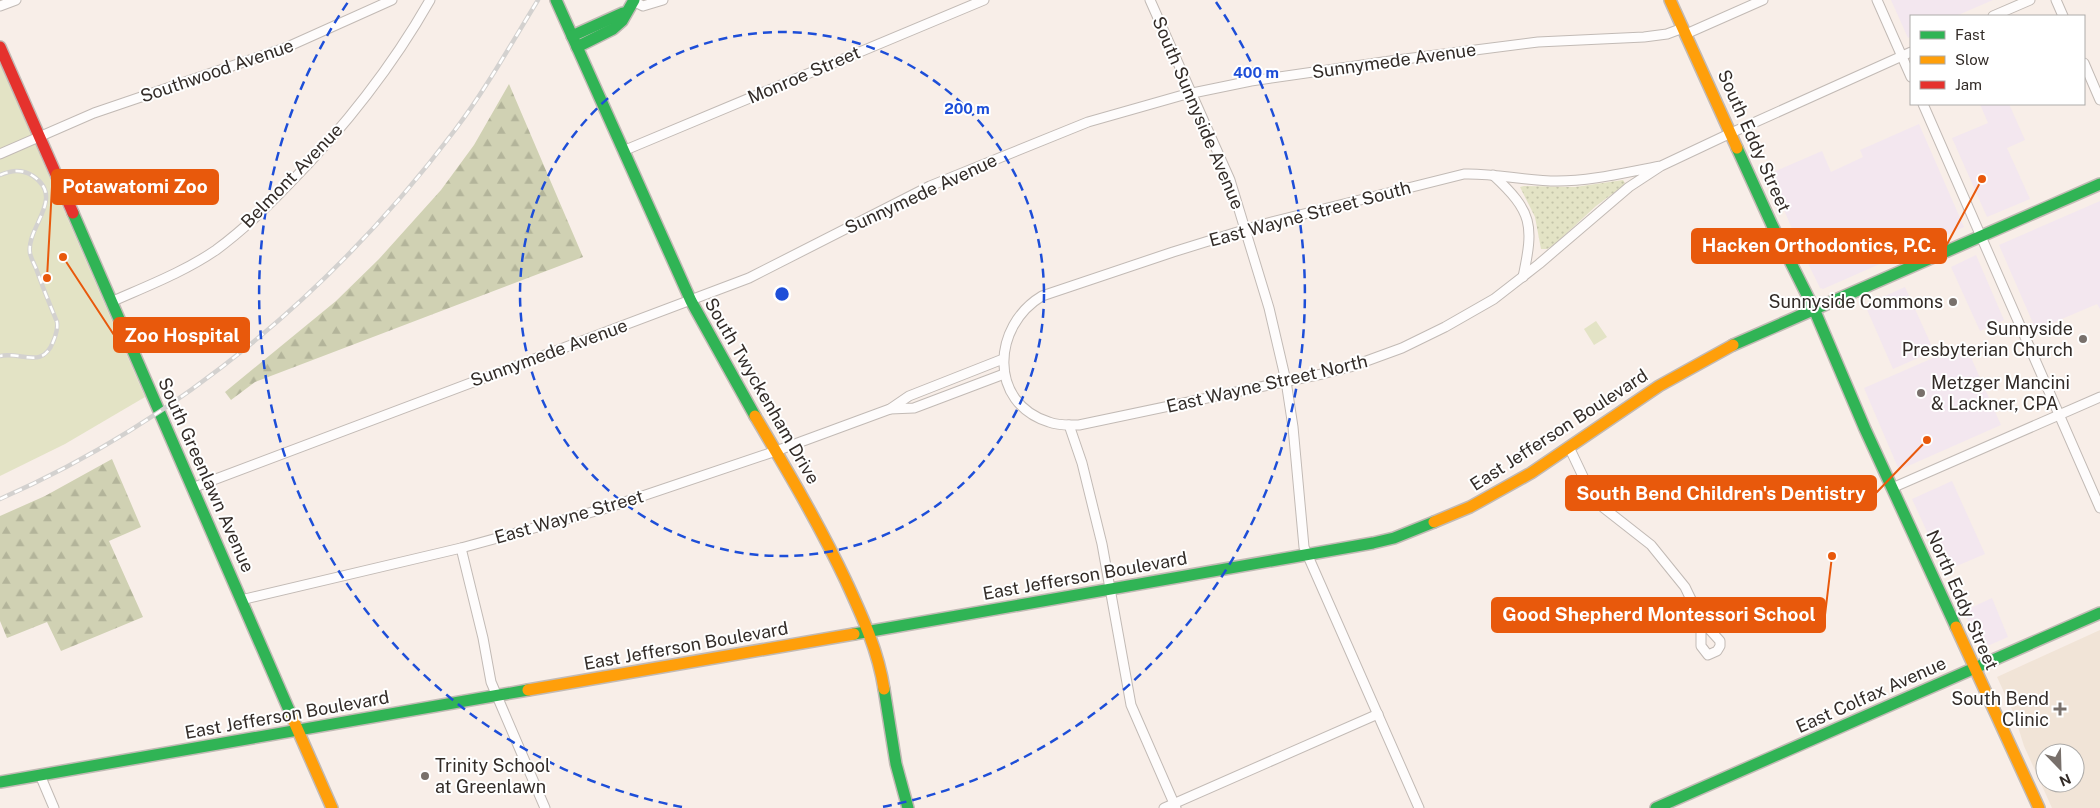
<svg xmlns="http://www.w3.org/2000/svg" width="2100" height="808" viewBox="0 0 2100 808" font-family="'Public Sans',sans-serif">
  <defs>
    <pattern id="grass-dots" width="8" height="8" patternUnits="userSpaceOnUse" patternTransform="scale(1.25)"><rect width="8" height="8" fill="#e3e3c5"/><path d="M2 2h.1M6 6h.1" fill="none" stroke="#c3c3a9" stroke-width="1.8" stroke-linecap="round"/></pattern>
    <pattern id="forest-firs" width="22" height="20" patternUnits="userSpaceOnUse" patternTransform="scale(1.25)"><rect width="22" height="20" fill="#d0d1b3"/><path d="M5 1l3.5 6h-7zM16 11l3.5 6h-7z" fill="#b3b49a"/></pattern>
  </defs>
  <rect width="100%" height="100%" fill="#f8eee8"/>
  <g fill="#f3e7ef">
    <polygon points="1891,0 1993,0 1956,16 1911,16 1911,36 1908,38"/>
    <polygon points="1980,104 2009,104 2025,140 2007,148 2030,199 1987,217 1952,138 1988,123"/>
    <polygon points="1919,124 1964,227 1823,289 1820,288 1797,241 1769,174 1822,151 1831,172 1863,157 1860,150"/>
    <polygon points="2100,201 2100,309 2097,304 2036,330 1999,245"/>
    <polygon points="1976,255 2004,320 1980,331 1951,267"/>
    <polygon points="1905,287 1934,351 1893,369 1865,305"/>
    <polygon points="1965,344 2001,425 1899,470 1864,388"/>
    <polygon points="1952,481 1985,554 1945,571 1912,499"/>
    <polygon points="1992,598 2008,637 1983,648 1979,646 1964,611"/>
  </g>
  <path fill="#f1e4d7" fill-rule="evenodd" d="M 2100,630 L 2100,808 L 2052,808 L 2024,746 L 2014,714 L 1997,677 ZM 2045,753 L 2075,753 L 2075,783 L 2045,783 Z"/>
  <polygon fill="url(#grass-dots)" points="1623,180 1625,183 1623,186 1596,206 1555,244 1547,249 1541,249 1535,217 1520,187 1524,186 1575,187"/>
  <g fill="url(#forest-firs)">
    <polygon points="509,84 583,257 255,382 231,400 225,392 336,301 379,259 441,190 474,145"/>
    <polygon points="112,459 141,527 109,541 143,617 61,651 47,622 7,638 0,621 0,516 45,496"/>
  </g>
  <g fill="#e3e3c5">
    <polygon points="0,63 145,397 65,444 0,476"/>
    <polygon points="1596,321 1607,337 1594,345 1584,329"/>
  </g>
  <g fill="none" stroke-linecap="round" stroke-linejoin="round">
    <defs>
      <g id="street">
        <polyline points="1150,0 1230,180 1269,308 1286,381 1293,427 1304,547 1419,808"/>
        <polyline points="1877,0 1911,77"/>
        <polyline points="2056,0 2063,16"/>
        <polyline points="633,1 643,6 663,0"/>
        <polyline points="0,6 16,0"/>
        <polyline points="1993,16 2030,0"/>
        <polyline points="1686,34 1763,0"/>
        <polyline points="2084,63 2100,100"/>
        <polyline points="1923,104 2100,508"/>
        <polyline points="623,151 984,0"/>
        <polyline points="0,154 94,113 285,48 392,0"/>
        <path d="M 1661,166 C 1627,172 1592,181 1557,181 C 1526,181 1495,173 1464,174 L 1260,225 L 1173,252 L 1042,296 C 992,326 988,403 1049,422 C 1059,426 1069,425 1079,425 L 1322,374 L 1350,367 L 1402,348 L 1445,327 L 1494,299 L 1539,264 L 1629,187 L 1661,166 L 1731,133 L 1911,52"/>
        <path d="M 1493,175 C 1533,212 1534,225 1523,277"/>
        <path d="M 111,302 C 147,286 184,272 216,250 C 242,231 265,209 287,186 C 341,131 392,67 430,0"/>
        <polyline points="890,409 914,408 1004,374"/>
        <polyline points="1069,425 1082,463 1102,544 1131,705 1176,808"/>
        <polyline points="1569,447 1588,487 1600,505 1651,545 1685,587 1701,620 1720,641 1720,646 1717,651 1708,655 1701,646 1701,620"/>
        <polyline points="192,488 749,278 930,186 1088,122 1183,95 1251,81 1397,60 1538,42 1644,37 1667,34 1683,28"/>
        <polyline points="1892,488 2100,397"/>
        <polyline points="461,548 483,638 491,682 545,808"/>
        <polyline points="241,600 461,548 607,508 776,451 890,409 909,396 1003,359"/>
        <polyline points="40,775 54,808"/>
        <polyline points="1164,808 1378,714"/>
      </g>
      <g id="fast">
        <polyline points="556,0 691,301 755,416"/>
        <polyline points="572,36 623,13"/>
        <polyline points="577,47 613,29 622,21 634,0"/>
        <polyline points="1737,148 1772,225 1814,309 1865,429 1956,627"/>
        <polyline points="73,213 292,717"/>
        <polyline points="1733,345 2100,184"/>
        <polyline points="854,634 1373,543 1394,538 1434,522"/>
        <polyline points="884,689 896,764 908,808"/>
        <polyline points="0,782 528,690"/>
        <polyline points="1656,808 2100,613"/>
      </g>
      <g id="slow">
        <polyline points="1670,0 1737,148"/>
        <path d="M 755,416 C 787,470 819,524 846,581 C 862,616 878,650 884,689"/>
        <polyline points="1434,522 1470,507 1531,473 1659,386 1733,345"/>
        <polyline points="1956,627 2039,808"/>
        <polyline points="528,690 854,634"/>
        <polyline points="292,717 332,808"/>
      </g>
      <polyline id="jam" points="0,47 73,213"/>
    </defs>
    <use href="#street" stroke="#c2bab5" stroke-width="11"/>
    <use href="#fast" stroke="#c2bab5" stroke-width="14"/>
    <use href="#slow" stroke="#c2bab5" stroke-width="14"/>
    <use href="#jam" stroke="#c2bab5" stroke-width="14"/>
    <use href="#street" stroke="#fefcfc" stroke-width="9"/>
    <use href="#fast" stroke="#30b455" stroke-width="11"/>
    <use href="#slow" stroke="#ff9f0a" stroke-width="11"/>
    <use href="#jam" stroke="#e5322d" stroke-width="11"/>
    <defs>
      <g id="rail">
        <path d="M 0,175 C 12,170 22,169 33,176 C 66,198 26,227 30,253 C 31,259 35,265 37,271 C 43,288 50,305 57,322 C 58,329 56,335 53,342 C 42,370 21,351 0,356"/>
        <path d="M 0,499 C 182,419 336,288 455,130 C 486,89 511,44 538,0"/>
      </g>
    </defs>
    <use href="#rail" stroke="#d3d1cf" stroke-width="4.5"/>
    <use href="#rail" stroke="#fff" stroke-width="2.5" stroke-dasharray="8" stroke-linecap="butt"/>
  </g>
  <g fill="none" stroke="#1d4ed8" stroke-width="2.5" stroke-dasharray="9 6">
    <circle cx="782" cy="294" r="262"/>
    <path d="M682 807A523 523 0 0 1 348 2M1216 2A523 523 0 0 1 882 807"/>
  </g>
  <g fill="#78706b" stroke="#fff" stroke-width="2">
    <circle cx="1953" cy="302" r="5"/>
    <circle cx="2083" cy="339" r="5"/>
    <circle cx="1921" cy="393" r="5"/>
    <path d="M2057.5 701.5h5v5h5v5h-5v5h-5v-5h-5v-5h5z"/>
    <circle cx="425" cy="776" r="5"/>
  </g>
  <g text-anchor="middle" stroke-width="4" stroke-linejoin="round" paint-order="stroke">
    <g font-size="18" fill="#332c28" stroke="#fff">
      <text transform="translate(1394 61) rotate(-8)" y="6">Sunnymede Avenue</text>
      <text transform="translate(217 71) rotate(-19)" y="6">Southwood Avenue</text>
      <text transform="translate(804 75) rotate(-23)" y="6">Monroe Street</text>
      <text transform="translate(1198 113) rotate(67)" y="6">South Sunnyside Avenue</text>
      <text transform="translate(1754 141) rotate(66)" y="6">South Eddy Street</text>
      <text transform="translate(292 176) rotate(-46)" y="6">Belmont Avenue</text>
      <text transform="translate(921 194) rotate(-25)" y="6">Sunnymede Avenue</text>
      <text transform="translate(1310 214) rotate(-15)" y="6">East Wayne Street South</text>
      <text transform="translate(549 353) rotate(-20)" y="6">Sunnymede Avenue</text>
      <text transform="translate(1267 384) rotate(-13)" y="6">East Wayne Street North</text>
      <text transform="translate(762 391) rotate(60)" y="6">South Twyckenham Drive</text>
      <text transform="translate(1559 430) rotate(-33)" y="6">East Jefferson Boulevard</text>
      <text transform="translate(206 475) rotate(66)" y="6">South Greenlawn Avenue</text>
      <text transform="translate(569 517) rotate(-16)" y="6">East Wayne Street</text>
      <text transform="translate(1085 576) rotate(-10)" y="6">East Jefferson Boulevard</text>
      <text transform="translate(1962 600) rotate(66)" y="6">North Eddy Street</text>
      <text transform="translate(686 646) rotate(-10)" y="6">East Jefferson Boulevard</text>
      <text transform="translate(1871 695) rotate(-24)" y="6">East Colfax Avenue</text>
      <text transform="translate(287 715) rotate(-10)" y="6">East Jefferson Boulevard</text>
    </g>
    <g font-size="18" fill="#332c28" stroke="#fff" text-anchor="end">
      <text x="1943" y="308">Sunnyside Commons</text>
      <text x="2073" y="335">Sunnyside<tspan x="2073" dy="21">Presbyterian Church</tspan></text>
      <text x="1931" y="389" text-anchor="start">Metzger Mancini<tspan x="1931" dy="21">&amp; Lackner, CPA</tspan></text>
      <text x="2049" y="705">South Bend<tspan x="2049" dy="21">Clinic</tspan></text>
      <text x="435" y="772" text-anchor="start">Trinity School<tspan x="435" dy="21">at Greenlawn</tspan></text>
    </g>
  </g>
  <circle cx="782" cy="294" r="8" fill="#1d4ed8" stroke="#fff" stroke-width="2.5"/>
  <g font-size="15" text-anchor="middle" font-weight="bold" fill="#1d4ed8" stroke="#fff" stroke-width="4" stroke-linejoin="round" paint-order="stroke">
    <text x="1256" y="78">400 m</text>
    <text x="967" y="114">200 m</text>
  </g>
  <path fill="none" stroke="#e8590c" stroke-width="2" d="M47 278L52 187M1982 179L1946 246M63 257L114 335M1927 440L1876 493M1832 556L1825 615"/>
  <g fill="#e8590c" stroke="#fff" stroke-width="2">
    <circle cx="47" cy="278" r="5"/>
    <circle cx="1982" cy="179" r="5"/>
    <circle cx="63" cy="257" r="5"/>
    <circle cx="1927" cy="440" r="5"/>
    <circle cx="1832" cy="556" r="5"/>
  </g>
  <g fill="#e8590c" stroke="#e8590c" stroke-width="2">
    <rect x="52" y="170" width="166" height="34" rx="5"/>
    <rect x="1692" y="229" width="254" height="34" rx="5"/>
    <rect x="114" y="318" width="135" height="34" rx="5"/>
    <rect x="1566" y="476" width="310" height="34" rx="5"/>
    <rect x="1492" y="598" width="333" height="34" rx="5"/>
  </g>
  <g font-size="19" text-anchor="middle" font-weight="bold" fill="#fff">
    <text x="135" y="193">Potawatomi Zoo</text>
    <text x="1819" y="252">Hacken Orthodontics, P.C.</text>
    <text x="182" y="342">Zoo Hospital</text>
    <text x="1721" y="500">South Bend Children's Dentistry</text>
    <text x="1659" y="621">Good Shepherd Montessori School</text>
  </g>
  <rect x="1910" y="15" width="175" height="90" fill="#ffffff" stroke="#adaba9"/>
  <rect x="1920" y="31" width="25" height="8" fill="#30b455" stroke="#adaba9"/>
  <text x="1955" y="40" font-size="15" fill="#332c28">Fast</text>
  <rect x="1920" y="56" width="25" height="8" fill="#ff9f0a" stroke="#adaba9"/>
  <text x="1955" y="65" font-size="15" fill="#332c28">Slow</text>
  <rect x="1920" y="81" width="25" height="8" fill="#e5322d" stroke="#adaba9"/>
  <text x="1955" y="90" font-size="15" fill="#332c28">Jam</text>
  <g transform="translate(2060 768) rotate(157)"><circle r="24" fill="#ffffff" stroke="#adaba9"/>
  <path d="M0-4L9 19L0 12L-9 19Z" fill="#78706b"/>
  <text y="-8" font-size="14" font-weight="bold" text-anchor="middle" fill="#332c28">N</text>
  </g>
</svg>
